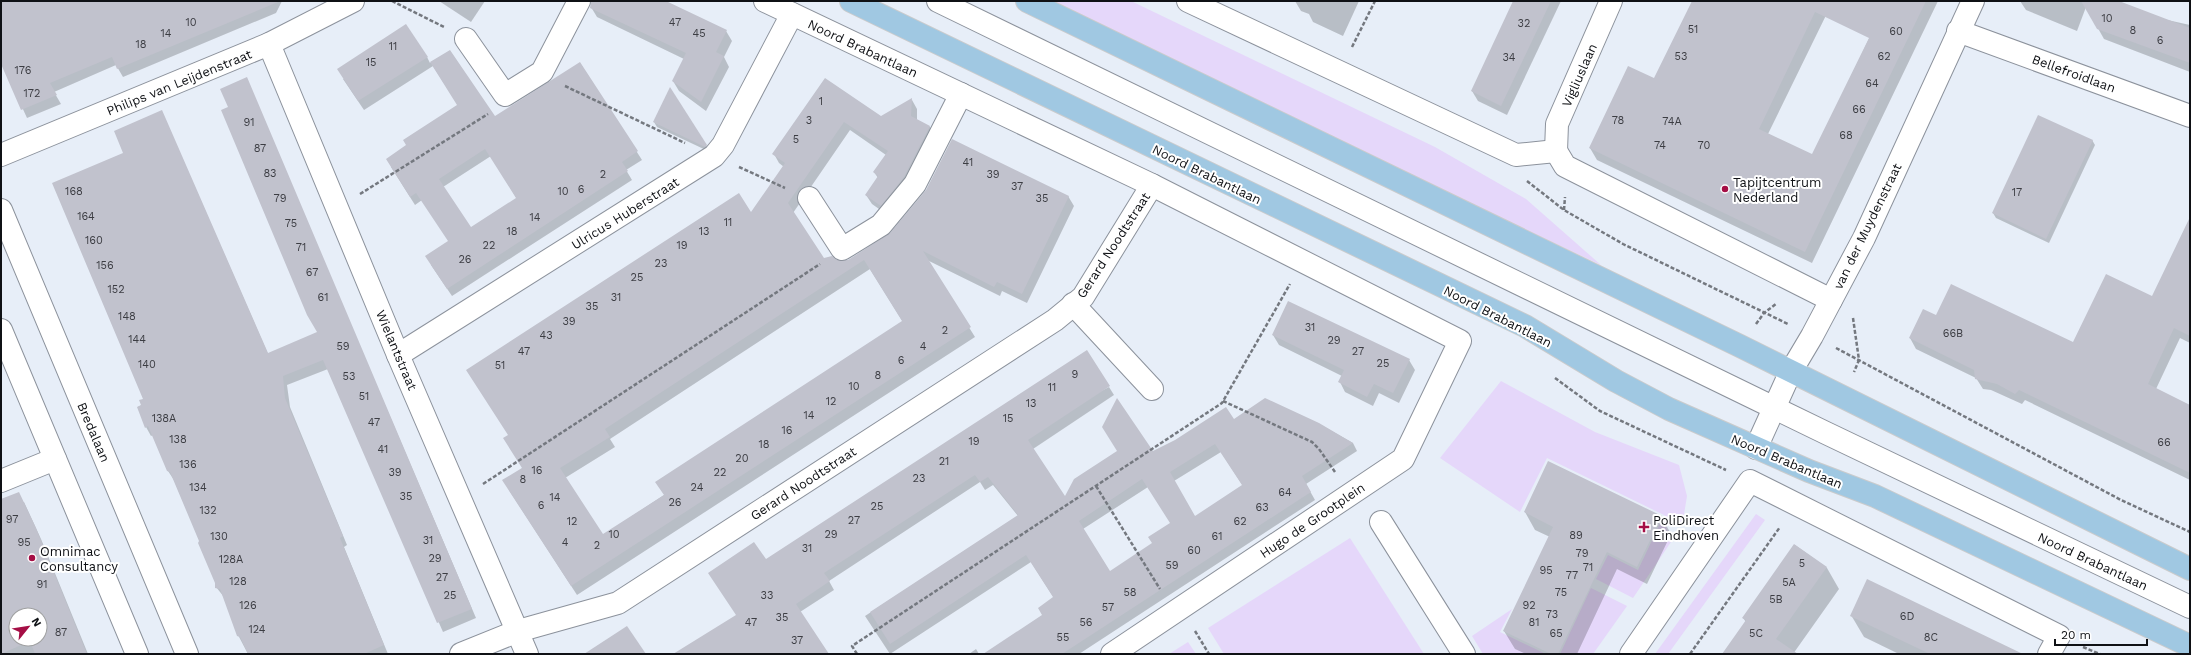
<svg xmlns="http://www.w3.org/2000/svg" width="2191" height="655" viewBox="0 0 2191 655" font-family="'Work Sans',sans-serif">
  <rect width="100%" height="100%" fill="#e7eef8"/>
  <g fill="#e5d7fa">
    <polygon points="1048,1 1131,1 1435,147 1526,199 1601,265 1449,194"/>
    <polygon points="1501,381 1595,432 1679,465 1687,496 1682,527 1664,515 1547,458 1520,512 1440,458"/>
    <polygon points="1756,514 1765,520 1668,654 1655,654"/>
    <polygon points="1663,517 1671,542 1633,598 1596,579 1608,555 1638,570"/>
    <polygon points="1350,538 1424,654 1224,654 1208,628"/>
    <polygon points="1591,588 1627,606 1593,654 1560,654"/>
    <polygon points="1512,609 1500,632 1546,654 1483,654 1472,636"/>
    <polygon points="1188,642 1196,654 1169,654"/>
  </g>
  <g fill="#0003" fill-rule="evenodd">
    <polygon points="1,1 282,1 276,13 123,77 116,65 54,92 61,104 27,118 1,61"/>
    <polygon points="439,1 485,1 471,22"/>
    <polygon points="594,1 663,1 726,31 732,41 724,57 729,67 706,111 679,91 673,81 684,59 597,17 591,7"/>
    <polygon points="1295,1 1359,1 1343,36 1313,22 1309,14 1301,11"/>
    <polygon points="1515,1 1561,1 1507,115 1478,101 1472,91"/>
    <polygon points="1693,1 1833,1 1768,134 1813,156 1887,1 1938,1 1812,263 1597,160 1590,148 1655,80"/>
    <polygon points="2020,1 2114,1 2163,19 2190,25 2190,72 2104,39 2086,7 2077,31 2026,10"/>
    <path d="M 450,51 L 495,118 L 580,63 L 642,160 L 626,170 L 632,180 L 452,296 L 431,265 L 449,241 L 422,200 L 415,205 L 391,167 L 407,146 L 458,105 L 433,66 L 364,110 L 343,79 L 427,57 L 430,63 ZM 491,156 L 517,199 L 471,229 L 443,187 Z"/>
    <polygon points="246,79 476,618 443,632 328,369 287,385 290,407 347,545 344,547 388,654 248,654 238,635 224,597 216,587 216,583 200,541 174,480 168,471 153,435 151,436 146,427 138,407 142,405 144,399 124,153 162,112 268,354 318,333 229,108"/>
    <path d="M 825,79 L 881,117 L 912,100 L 917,109 L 917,120 L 930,127 L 935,137 L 886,214 L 872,204 L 866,195 L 878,178 L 874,172 L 886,155 L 850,130 L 793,213 L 823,259 L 849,261 L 1068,196 L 1074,206 L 1027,303 L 1002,291 L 1000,296 L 927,260 L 975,337 L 577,595 L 509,490 L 522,468 L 751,214 L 784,167 L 779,163 L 774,154 ZM 870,269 L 903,322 L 664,495 L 602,536 L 565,478 L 615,447 L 610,439 Z"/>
    <polygon points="654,122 706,145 709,150 708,151 657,127"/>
    <polygon points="2092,140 2095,145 2049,243 1996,218 1993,213"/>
    <polygon points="2190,238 2190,343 2180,338 2156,389 2190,406 2190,480 2025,400 2022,404 1991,390 1983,389 1976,378 1916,349 1910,338 1936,316 2073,344 2152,298"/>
    <polygon points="1273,335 1409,360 1415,370 1399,403 1379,393 1373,406 1345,392 1340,382 1342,376 1279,345"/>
    <path d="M 1109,387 L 1114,395 L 1033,449 L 1065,498 L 1153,453 L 1233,420 L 1319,424 L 1353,443 L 1357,451 L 1306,484 L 1315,500 L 1079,654 L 985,654 L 1043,615 L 1054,598 L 1031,562 L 890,654 L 865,616 L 1018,516 L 993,485 L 985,490 L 980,482 L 829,581 L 834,590 L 800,612 L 828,654 L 675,654 L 737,616 L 766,561 ZM 1221,452 L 1243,486 L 1195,517 L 1174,481 ZM 1148,487 L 1171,523 L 1153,544 L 1109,573 L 1083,529 Z"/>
    <path d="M 1,500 L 24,502 L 41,539 L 88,654 L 1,654 ZM 16,615 L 40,615 L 40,639 L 16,639 Z"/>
    <polygon points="1525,512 1661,516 1671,534 1647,584 1617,569 1577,654 1526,654 1515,649 1504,631 1550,537 1535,530"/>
    <polygon points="1795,545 1827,568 1839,589 1793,654 1723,654 1746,622 1743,618"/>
    <polygon points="1851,615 2016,654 1899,654 1864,637"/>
    <polygon points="976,649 979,654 969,654"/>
  </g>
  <g fill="#c1c2cd" fill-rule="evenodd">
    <polygon points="1,1 278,1 278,2 117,69 112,57 50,83 57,95 21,110 1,64"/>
    <polygon points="591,1 666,1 727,30 716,52 724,56 701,102 672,81 686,53 590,8"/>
    <polygon points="1513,1 1551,1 1501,106 1471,91"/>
    <path d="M 1692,1 L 1926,1 L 1805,252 L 1589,148 L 1628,66 L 1654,78 ZM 1815,12 L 1869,38 L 1812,154 L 1759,129 Z"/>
    <polygon points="2081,1 2119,1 2190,28 2190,63 2097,29"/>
    <polygon points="406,24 428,57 358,101 337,69"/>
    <path d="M 450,50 L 495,116 L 580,62 L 638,151 L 622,162 L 628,171 L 447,289 L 425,256 L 448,241 L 416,193 L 410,197 L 386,159 L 406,145 L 403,140 L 457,105 L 430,62 ZM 485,149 L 516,198 L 471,227 L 439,179 Z"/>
    <polygon points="247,77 472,609 437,623 323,360 283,376 285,398 343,536 340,538 384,645 364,654 248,654 240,637 237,636 220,589 215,588 215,583 198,543 199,541 170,472 167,471 148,426 145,428 137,407 141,405 139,400 143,399 52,183 123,153 114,131 162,110 268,353 317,332 307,315 221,110 228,107 220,89"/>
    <path d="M 825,78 L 881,116 L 912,98 L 911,116 L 930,126 L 904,177 L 881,206 L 865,195 L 878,176 L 873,172 L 888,151 L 844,122 L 788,203 L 824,258 L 832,256 L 837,260 L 848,260 L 890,233 L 926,190 L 952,139 L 1069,196 L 1022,294 L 997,282 L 994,287 L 923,251 L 971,327 L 571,586 L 502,480 L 522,468 L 503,438 L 508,435 L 466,370 L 739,193 L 751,212 L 785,163 L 772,154 ZM 864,260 L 902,321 L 655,482 L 664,495 L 603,534 L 560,468 L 610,437 L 605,429 Z"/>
    <polygon points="670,87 707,145 705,147 653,122"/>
    <polygon points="2038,115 2093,140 2046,239 1992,213"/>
    <polygon points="2190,217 2190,336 2174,328 2148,384 2190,405 2190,473 2019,390 2015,394 1997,384 1975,379 1974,370 1909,338 1923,309 1936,315 1951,284 2073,342 2106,274 2152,296"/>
    <polygon points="1288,301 1410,359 1393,393 1374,384 1367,397 1338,382 1344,370 1272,335"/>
    <path d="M 1087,350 L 1110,386 L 1028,440 L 1065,496 L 1074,479 L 1117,451 L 1102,427 L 1117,398 L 1153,451 L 1175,440 L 1226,407 L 1234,419 L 1265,398 L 1319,423 L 1353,443 L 1302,476 L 1311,492 L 1062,654 L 983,654 L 1042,615 L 1038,608 L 1053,597 L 1026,555 L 890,644 L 870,612 L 1018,515 L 988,477 L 980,482 L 975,475 L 824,573 L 830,581 L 796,604 L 829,654 L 673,654 L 736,615 L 708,573 L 754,542 L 766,559 ZM 1215,444 L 1242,485 L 1195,516 L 1170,472 ZM 1142,479 L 1170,523 L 1148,537 L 1152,543 L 1110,571 L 1079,521 Z"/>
    <polygon points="1548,461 1662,516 1637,567 1607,552 1558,654 1551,654 1503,631 1553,527 1524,512"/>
    <path d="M 19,492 L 36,528 L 87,654 L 35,654 L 30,641 L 1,654 L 1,499 ZM 16,615 L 40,615 L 40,639 L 16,639 Z"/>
    <polygon points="1794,544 1827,567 1776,639 1798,654 1722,654 1746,620 1742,618"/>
    <polygon points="1867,579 2023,654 1930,654 1850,616"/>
    <polygon points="627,626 646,654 584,654"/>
  </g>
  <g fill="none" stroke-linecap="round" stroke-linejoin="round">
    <defs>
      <g id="minor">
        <polyline points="765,1 1152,185 1460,341 1403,459 1112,654"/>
        <polyline points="938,1 1826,433 2190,607"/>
        <polyline points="1188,1 1516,155 1556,151"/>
        <polyline points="1958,31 2190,116"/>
        <polyline points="466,39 505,95 542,72 579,1"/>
        <polyline points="269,44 398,355 527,654"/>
        <polyline points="1556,151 1565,166 1831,300"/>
        <polyline points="1556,151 1557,124 1611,1"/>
        <polyline points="1,155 269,44 353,1"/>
        <polyline points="809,198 842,249 881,225 915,184 961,94"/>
        <polyline points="1,210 187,654"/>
        <polyline points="1073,304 1152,389"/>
        <polyline points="1,330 137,654"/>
        <polyline points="398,355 714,156 723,145 792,14"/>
        <polyline points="1756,448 1790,373 1812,336 1864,238 1973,1"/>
        <polyline points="1,481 55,459"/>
        <polyline points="1381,522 1464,654"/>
        <polyline points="461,654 518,631 618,603 1055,320 1083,297 1152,185"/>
        <polyline points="1631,654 1750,481 2059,636 2049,654"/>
      </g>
      <g id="major">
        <polyline points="851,1 1525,326 1616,381 1669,409 1809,471 1875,496 2190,646"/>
        <polyline points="1027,1 1740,346 2190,569"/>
      </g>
    </defs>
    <use href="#minor" stroke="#8c929c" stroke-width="24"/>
    <use href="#major" stroke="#cacbcc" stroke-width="24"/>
    <g stroke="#74787f" stroke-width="2.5" stroke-dasharray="4 2" stroke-linecap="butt">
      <polyline points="392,1 444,27"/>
      <polyline points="1352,47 1375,1"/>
      <polyline points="565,86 685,143"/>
      <polyline points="739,167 785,188"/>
      <polyline points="1527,181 1564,210 1623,244 1788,324"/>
      <polyline points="360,194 488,114"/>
      <polyline points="1564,210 1565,197"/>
      <polyline points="1853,318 1859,360 1854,372"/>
      <polyline points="1756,324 1764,313 1776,304"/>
      <polyline points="1836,348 2121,500 2190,532"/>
      <polyline points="1555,378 1600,411 1726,470"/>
      <polyline points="1223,401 1312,442 1319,449 1335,472"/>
      <polyline points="483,484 820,264"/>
      <polyline points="1096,486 1160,589"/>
      <polyline points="1195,631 1209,654"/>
      <polyline points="2083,647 2100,654"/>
      <polyline points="857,654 852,646 1222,403 1290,284"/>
      <polyline points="1690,654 1780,527"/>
    </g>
    <use href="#minor" stroke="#fff" stroke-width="22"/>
    <use href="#major" stroke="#a0c8e2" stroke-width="22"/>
  </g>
  <g fill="#a50e45" stroke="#fff" stroke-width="1.5">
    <circle cx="1725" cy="189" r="4"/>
    <path d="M1642 521h4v4h4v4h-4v4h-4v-4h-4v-4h4z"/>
    <circle cx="32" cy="558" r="4"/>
  </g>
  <g text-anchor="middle" stroke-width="4" stroke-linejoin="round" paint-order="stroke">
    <g font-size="11" fill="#3c3d43">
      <text x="2107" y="22">10</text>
      <text x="191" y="26">10</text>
      <text x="675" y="26">47</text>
      <text x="1524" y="27">32</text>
      <text x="1693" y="33">51</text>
      <text x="2133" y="34">8</text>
      <text x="1896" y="35">60</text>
      <text x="166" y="37">14</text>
      <text x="699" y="37">45</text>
      <text x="2160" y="44">6</text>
      <text x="141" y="48">18</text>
      <text x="393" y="50">11</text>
      <text x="1681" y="60">53</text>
      <text x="1884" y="60">62</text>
      <text x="1509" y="61">34</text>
      <text x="371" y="66">15</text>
      <text x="23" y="74">176</text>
      <text x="1872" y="87">64</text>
      <text x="32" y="97">172</text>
      <text x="821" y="105">1</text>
      <text x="1859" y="113">66</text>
      <text x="809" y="124">3</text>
      <text x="1618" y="124">78</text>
      <text x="1672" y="125">74A</text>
      <text x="249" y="126">91</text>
      <text x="1846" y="139">68</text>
      <text x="796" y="143">5</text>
      <text x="1660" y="149">74</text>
      <text x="1704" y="149">70</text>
      <text x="260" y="152">87</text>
      <text x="968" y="166">41</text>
      <text x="270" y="177">83</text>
      <text x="603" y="178">2</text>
      <text x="993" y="178">39</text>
      <text x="1017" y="190">37</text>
      <text x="581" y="193">6</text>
      <text x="74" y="195">168</text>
      <text x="563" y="195">10</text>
      <text x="2017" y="196">17</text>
      <text x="280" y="202">79</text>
      <text x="1042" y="202">35</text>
      <text x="86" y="220">164</text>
      <text x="535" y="221">14</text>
      <text x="728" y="226">11</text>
      <text x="291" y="227">75</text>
      <text x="512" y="235">18</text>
      <text x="704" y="235">13</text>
      <text x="94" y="244">160</text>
      <text x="489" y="249">22</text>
      <text x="682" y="249">19</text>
      <text x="301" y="251">71</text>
      <text x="465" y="263">26</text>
      <text x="661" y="267">23</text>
      <text x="105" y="269">156</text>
      <text x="312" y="276">67</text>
      <text x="637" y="281">25</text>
      <text x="116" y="293">152</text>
      <text x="323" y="301">61</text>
      <text x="616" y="301">31</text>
      <text x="592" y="310">35</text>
      <text x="127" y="320">148</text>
      <text x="569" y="325">39</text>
      <text x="1310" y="331">31</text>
      <text x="945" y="334">2</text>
      <text x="1953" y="337">66B</text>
      <text x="546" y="339">43</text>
      <text x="137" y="343">144</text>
      <text x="1334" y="344">29</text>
      <text x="343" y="350">59</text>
      <text x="923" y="350">4</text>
      <text x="524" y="355">47</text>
      <text x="1358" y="355">27</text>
      <text x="901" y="364">6</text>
      <text x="1383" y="367">25</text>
      <text x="147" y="368">140</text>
      <text x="500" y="369">51</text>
      <text x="1075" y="378">9</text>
      <text x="878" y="379">8</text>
      <text x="349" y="380">53</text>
      <text x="854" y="390">10</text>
      <text x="1052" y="391">11</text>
      <text x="364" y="400">51</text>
      <text x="831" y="405">12</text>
      <text x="1031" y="407">13</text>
      <text x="809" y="419">14</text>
      <text x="164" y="422">138A</text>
      <text x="1008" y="422">15</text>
      <text x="374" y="426">47</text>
      <text x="787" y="434">16</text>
      <text x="178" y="443">138</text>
      <text x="974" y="445">19</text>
      <text x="2164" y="446">66</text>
      <text x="764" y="448">18</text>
      <text x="383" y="453">41</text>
      <text x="742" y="462">20</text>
      <text x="944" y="465">21</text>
      <text x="188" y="468">136</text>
      <text x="537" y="474">16</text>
      <text x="395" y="476">39</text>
      <text x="720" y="476">22</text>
      <text x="919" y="482">23</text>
      <text x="523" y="483">8</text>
      <text x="198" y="491">134</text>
      <text x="697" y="491">24</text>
      <text x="1285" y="496">64</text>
      <text x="406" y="500">35</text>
      <text x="555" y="501">14</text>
      <text x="675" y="506">26</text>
      <text x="541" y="509">6</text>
      <text x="877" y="510">25</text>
      <text x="1262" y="511">63</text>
      <text x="208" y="514">132</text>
      <text x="12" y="523">97</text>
      <text x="854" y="524">27</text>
      <text x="572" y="525">12</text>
      <text x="1240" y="525">62</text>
      <text x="614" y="538">10</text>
      <text x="831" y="538">29</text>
      <text x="1576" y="539">89</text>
      <text x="219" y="540">130</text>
      <text x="1217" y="540">61</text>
      <text x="428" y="544">31</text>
      <text x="24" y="546">95</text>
      <text x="565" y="546">4</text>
      <text x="597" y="549">2</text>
      <text x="807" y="552">31</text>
      <text x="1194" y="554">60</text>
      <text x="1582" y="557">79</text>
      <text x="435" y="562">29</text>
      <text x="231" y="563">128A</text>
      <text x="1802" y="567">5</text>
      <text x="1172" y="569">59</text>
      <text x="1588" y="571">71</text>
      <text x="1546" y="574">95</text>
      <text x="1572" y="579">77</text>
      <text x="442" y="581">27</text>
      <text x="238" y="585">128</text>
      <text x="1789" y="586">5A</text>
      <text x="42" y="588">91</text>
      <text x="1130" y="596">58</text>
      <text x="1561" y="596">75</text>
      <text x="450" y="599">25</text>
      <text x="767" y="599">33</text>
      <text x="1776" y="603">5B</text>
      <text x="248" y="609">126</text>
      <text x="1529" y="609">92</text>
      <text x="1108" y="611">57</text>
      <text x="1552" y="618">73</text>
      <text x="1907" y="620">6D</text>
      <text x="782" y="621">35</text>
      <text x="751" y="626">47</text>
      <text x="1086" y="626">56</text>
      <text x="1534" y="626">81</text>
      <text x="257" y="633">124</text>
      <text x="61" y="636">87</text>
      <text x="1556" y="637">65</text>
      <text x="1756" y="637">5C</text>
      <text x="1063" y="641">55</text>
      <text x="1931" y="641">8C</text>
      <text x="797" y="644">37</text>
    </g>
    <g font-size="13" fill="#0f1115" stroke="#fff">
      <text transform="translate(863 48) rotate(25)" y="5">Noord Brabantlaan</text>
      <text transform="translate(2074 73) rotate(20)" y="5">Bellefroidlaan</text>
      <text transform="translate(1579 75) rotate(-66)" y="5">Vigliuslaan</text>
      <text transform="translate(179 82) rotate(-22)" y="5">Philips van Leijdenstraat</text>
      <text transform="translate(1207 174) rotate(26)" y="5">Noord Brabantlaan</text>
      <text transform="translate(625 213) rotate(-32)" y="5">Ulricus Huberstraat</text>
      <text transform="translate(1867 226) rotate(-64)" y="5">van der Muydenstraat</text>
      <text transform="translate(1113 245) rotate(-57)" y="5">Gerard Noodtstraat</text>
      <text transform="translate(1498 316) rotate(27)" y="5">Noord Brabantlaan</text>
      <text transform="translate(397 350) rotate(67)" y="5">Wielantstraat</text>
      <text transform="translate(94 432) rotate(67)" y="5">Bredalaan</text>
      <text transform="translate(1787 461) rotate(23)" y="5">Noord Brabantlaan</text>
      <text transform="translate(803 483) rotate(-33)" y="5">Gerard Noodtstraat</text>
      <text transform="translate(1312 520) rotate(-34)" y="5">Hugo de Grootplein</text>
      <text transform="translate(2093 561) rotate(25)" y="5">Noord Brabantlaan</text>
    </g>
    <g font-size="13" fill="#0f1115" stroke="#fff" text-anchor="start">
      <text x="1733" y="187">Tapijtcentrum<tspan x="1733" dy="15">Nederland</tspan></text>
      <text x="1653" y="525">PoliDirect<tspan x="1653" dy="15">Eindhoven</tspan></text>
      <text x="40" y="556">Omnimac<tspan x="40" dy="15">Consultancy</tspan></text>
    </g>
  </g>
  <rect width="2191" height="655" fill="none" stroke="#0f1115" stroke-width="4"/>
  <g transform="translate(28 627) rotate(60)"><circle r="19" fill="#ffffff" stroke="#9fa0a1"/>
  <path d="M0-3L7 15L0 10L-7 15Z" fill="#a50e45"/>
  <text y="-6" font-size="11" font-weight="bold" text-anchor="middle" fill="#0f1115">N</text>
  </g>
  <path d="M2055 639v6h92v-6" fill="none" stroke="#0f1115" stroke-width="2"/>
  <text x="2061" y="639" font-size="12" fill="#0f1115" stroke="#ffffff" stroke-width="3" paint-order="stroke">20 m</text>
</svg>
